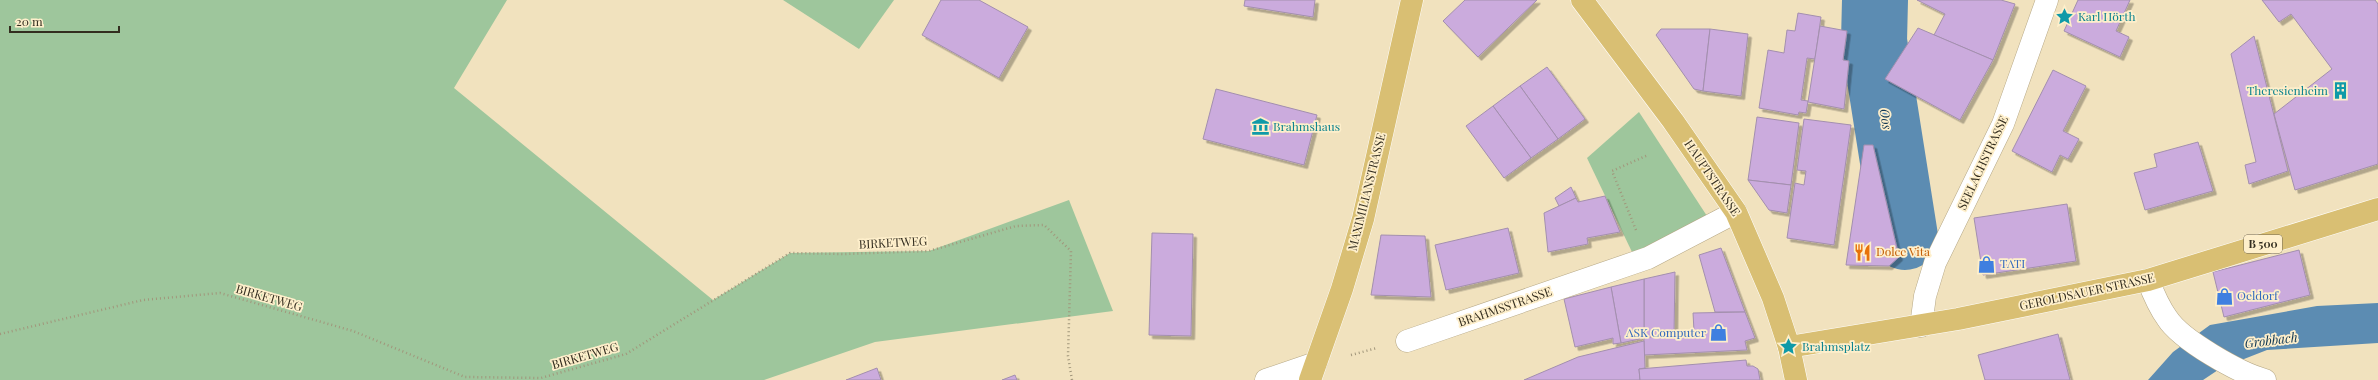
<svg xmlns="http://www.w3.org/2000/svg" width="2378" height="380" viewBox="0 0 2378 380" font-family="'Playfair Display',serif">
  <defs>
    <filter id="shadow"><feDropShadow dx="3.5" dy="3.5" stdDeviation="0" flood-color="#0004"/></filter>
  </defs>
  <rect width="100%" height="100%" fill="#f1e2be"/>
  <g fill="#9ec69c">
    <polygon points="0,0 507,0 454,88 713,300 790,253 929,251 1069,200 1113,311 875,342 764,380 0,380"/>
    <polygon points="783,0 894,0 859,49"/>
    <polygon points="1639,112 1707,216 1657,243 1632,252 1587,158"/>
  </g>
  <polygon fill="#5c8cb2" points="2378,303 2378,343 2267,350 2221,368 2203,380 2148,380 2173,352 2210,325 2317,306"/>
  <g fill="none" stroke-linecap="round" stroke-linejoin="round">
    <polyline stroke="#5c8cb2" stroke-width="66" points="1875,0 1874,41 1905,237"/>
  </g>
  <g fill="#cbabdd" stroke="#a38fae" filter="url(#shadow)">
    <polygon points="941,0 979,0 1028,27 999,78 922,35"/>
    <polygon points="1245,0 1315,0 1313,17 1244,6"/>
    <polygon points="1465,0 1537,0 1478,57 1443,21"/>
    <polygon points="1917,0 2001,0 2015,4 1993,60 1934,35 1945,14"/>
    <polygon points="2078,0 2130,0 2116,31 2129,37 2120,57 2064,31"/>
    <polygon points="2262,0 2375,0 2378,4 2378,164 2295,190 2274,114 2332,69 2291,14 2279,22"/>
    <polygon points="1798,13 1821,17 1815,59 1807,58 1801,100 1808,101 1806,113 1799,112 1798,115 1759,108 1768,50 1784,53 1787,30 1795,31"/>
    <polygon points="1820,26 1847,31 1843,60 1849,61 1844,109 1808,102"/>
    <polygon points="1918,28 1993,60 1960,120 1885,79"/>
    <polygon points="1661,29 1710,29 1703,91 1694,89 1656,35"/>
    <polygon points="1710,29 1748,34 1741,96 1703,91"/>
    <polygon points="2254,36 2288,171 2249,184 2245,165 2256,162 2231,54"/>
    <polygon points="1547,67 1585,119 1558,139 1520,86"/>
    <polygon points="2053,70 2086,86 2063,131 2079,139 2068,159 2060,155 2052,172 2012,151"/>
    <polygon points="1520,86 1558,139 1531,158 1493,106"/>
    <polygon points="1216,89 1317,115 1304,165 1203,139"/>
    <polygon points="1493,106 1531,158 1504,178 1466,126"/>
    <polygon points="1757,117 1799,123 1791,185 1748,180"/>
    <polygon points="1804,119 1851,125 1834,245 1787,238 1795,183 1804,185 1806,171 1797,170"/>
    <polygon points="2198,142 2213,191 2145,210 2134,173 2157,167 2154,154"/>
    <polygon points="1864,145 1873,145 1899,257 1889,266 1846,265"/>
    <polygon points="1748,180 1791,185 1787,213 1769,210"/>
    <polygon points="1571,187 1576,198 1559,206 1555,198"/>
    <polygon points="1605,196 1620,232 1587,238 1588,244 1548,252 1544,213 1576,198 1578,202"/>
    <polygon points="2067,204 2076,261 1983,275 1974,218"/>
    <polygon points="1508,228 1519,273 1446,290 1435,245"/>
    <polygon points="1152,233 1193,234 1191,336 1149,335"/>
    <polygon points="1381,235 1425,236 1431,297 1371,295"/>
    <polygon points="1721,248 1745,312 1715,312 1699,255"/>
    <polygon points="2299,250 2310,295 2224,317 2213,272"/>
    <polygon points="1675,272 1674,334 1644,338 1644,279"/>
    <polygon points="1644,279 1644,338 1621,343 1611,287"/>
    <polygon points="1611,287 1621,343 1613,344 1613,338 1575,347 1564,299"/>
    <polygon points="1745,312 1755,338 1745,341 1747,350 1644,355 1644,338 1694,331 1693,313"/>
    <polygon points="2058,334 2070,380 1985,380 1978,355"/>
    <polygon points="1644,341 1645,368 1639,369 1640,380 1524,380 1578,357"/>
    <polygon points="1746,360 1747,366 1753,366 1758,369 1760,380 1640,380 1639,369"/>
    <polygon points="877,368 881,380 846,380"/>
    <polygon points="1015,375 1017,380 1002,380"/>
  </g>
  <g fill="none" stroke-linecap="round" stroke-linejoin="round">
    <defs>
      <g id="minor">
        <path d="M 2148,280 C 2153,293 2159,307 2167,318 C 2181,340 2239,373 2265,380"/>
        <polyline points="1921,326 1925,296 1935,263 2003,124 2047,0"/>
        <polyline points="1407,341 1648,258 1736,212"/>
        <polyline points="1266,380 1316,363"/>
      </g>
      <g id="major">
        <polyline points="1582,0 1673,121 1736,212 1773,298 1789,347 1796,380"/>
        <polyline points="1789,347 1958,319 2148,280 2378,209"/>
        <polyline points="1310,380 1342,289 1363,219 1412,0"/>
      </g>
    </defs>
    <use href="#minor" stroke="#b5a785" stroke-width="23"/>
    <use href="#major" stroke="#fff" stroke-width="23"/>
    <g stroke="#a1967b" stroke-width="2.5" stroke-dasharray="1 3" stroke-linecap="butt">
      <polyline points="1636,230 1612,171 1648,155"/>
      <polyline points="0,334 143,300 220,293 353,331 465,377 541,378 626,354 790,253 843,254 929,251 1016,226 1044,225 1071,251 1068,356 1072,380"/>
      <polyline points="1351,355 1377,348"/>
    </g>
    <use href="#minor" stroke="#fff" stroke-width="22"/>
    <use href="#major" stroke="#d9bf73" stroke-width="22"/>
  </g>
  <defs>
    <symbol id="sight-bare" viewBox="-9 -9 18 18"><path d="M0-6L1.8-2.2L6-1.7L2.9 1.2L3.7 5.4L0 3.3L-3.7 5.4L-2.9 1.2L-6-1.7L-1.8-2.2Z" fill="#0f9aa8" stroke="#feefcb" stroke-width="2.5" paint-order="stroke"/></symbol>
    <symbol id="building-bare" viewBox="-9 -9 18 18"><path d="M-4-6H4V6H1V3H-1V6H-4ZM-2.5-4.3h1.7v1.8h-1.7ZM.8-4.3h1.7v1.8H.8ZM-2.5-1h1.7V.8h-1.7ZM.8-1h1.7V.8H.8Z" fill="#0f9aa8" stroke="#feefcb" stroke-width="2.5" paint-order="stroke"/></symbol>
    <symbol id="museum-bare" viewBox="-9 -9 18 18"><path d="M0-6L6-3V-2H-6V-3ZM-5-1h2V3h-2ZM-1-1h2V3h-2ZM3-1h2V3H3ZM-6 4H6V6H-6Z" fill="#0f9aa8" stroke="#feefcb" stroke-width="2.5" paint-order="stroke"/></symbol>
    <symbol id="restaurant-bare" viewBox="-9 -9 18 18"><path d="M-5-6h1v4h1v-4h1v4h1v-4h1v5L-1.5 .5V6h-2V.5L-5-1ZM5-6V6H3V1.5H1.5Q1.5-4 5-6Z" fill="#e8710a" stroke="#feefcb" stroke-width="2.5" paint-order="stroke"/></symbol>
    <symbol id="shop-bare" viewBox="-9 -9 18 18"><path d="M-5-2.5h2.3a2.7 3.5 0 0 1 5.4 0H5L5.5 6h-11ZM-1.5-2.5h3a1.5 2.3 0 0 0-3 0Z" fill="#3f7fe0" stroke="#feefcb" stroke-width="2.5" paint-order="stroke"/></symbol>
  </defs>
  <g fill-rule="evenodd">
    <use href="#sight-bare" x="2052" y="4" width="25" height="25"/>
    <use href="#building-bare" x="2328" y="78" width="25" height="25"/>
    <use href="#museum-bare" x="1248" y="114" width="25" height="25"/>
    <use href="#restaurant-bare" x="1850" y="240" width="25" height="25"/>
    <use href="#shop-bare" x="1974" y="252" width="25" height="25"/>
    <use href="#shop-bare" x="2212" y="284" width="25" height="25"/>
    <use href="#shop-bare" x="1706" y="320" width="25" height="25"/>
    <use href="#sight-bare" x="1776" y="334" width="25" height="25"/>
  </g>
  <g text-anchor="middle" stroke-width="3.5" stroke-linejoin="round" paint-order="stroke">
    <rect fill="#feefcb" stroke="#706753" stroke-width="1" x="2244" y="235" width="38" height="18" rx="3"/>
    <g font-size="11" font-weight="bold" fill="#332d1f">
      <text x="2263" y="248">B 500</text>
    </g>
    <g font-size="12" fill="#0d838f" stroke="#feefcb" text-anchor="start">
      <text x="2078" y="21">Karl Hörth</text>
      <text x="2328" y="95" text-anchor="end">Theresienheim</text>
      <text x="1273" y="131">Brahmshaus</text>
      <text x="1802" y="351">Brahmsplatz</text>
    </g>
    <g font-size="12" fill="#332d1f" stroke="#feefcb">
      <text transform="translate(1983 163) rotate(-65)" y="4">SEELACHSTRASSE</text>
      <text transform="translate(1712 178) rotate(56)" y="4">HAUPTSTRASSE</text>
      <text transform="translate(1367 192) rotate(-76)" y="4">MAXIMILIANSTRASSE</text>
      <text transform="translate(893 243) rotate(-3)" y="4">BIRKETWEG</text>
      <text transform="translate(2087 292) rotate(-12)" y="4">GEROLDSAUER STRASSE</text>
      <text transform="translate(269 298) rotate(16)" y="4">BIRKETWEG</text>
      <text transform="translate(1505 307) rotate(-19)" y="4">BRAHMSSTRASSE</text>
      <text transform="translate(585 356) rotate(-16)" y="4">BIRKETWEG</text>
    </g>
    <g font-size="12" fill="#c56008" stroke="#feefcb" text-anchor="start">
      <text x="1876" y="256">Dolce Vita</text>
    </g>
    <g font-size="12" fill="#366cbe" stroke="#feefcb" text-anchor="start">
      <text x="2000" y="268">TATI</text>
      <text x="2237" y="300">Oeldorf</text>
      <text x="1706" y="337" text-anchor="end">ASK Computer</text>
    </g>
    <g font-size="13" font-style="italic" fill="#123854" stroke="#feefcb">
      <text transform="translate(1886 119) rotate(81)" y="5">Oos</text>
      <text transform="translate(2271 340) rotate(-7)" y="5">Grobbach</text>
    </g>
  </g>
  <path d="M10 26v6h109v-6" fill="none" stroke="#332d1f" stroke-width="2"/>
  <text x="16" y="26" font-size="12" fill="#332d1f" stroke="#feefcb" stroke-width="3" paint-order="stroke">20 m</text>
</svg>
